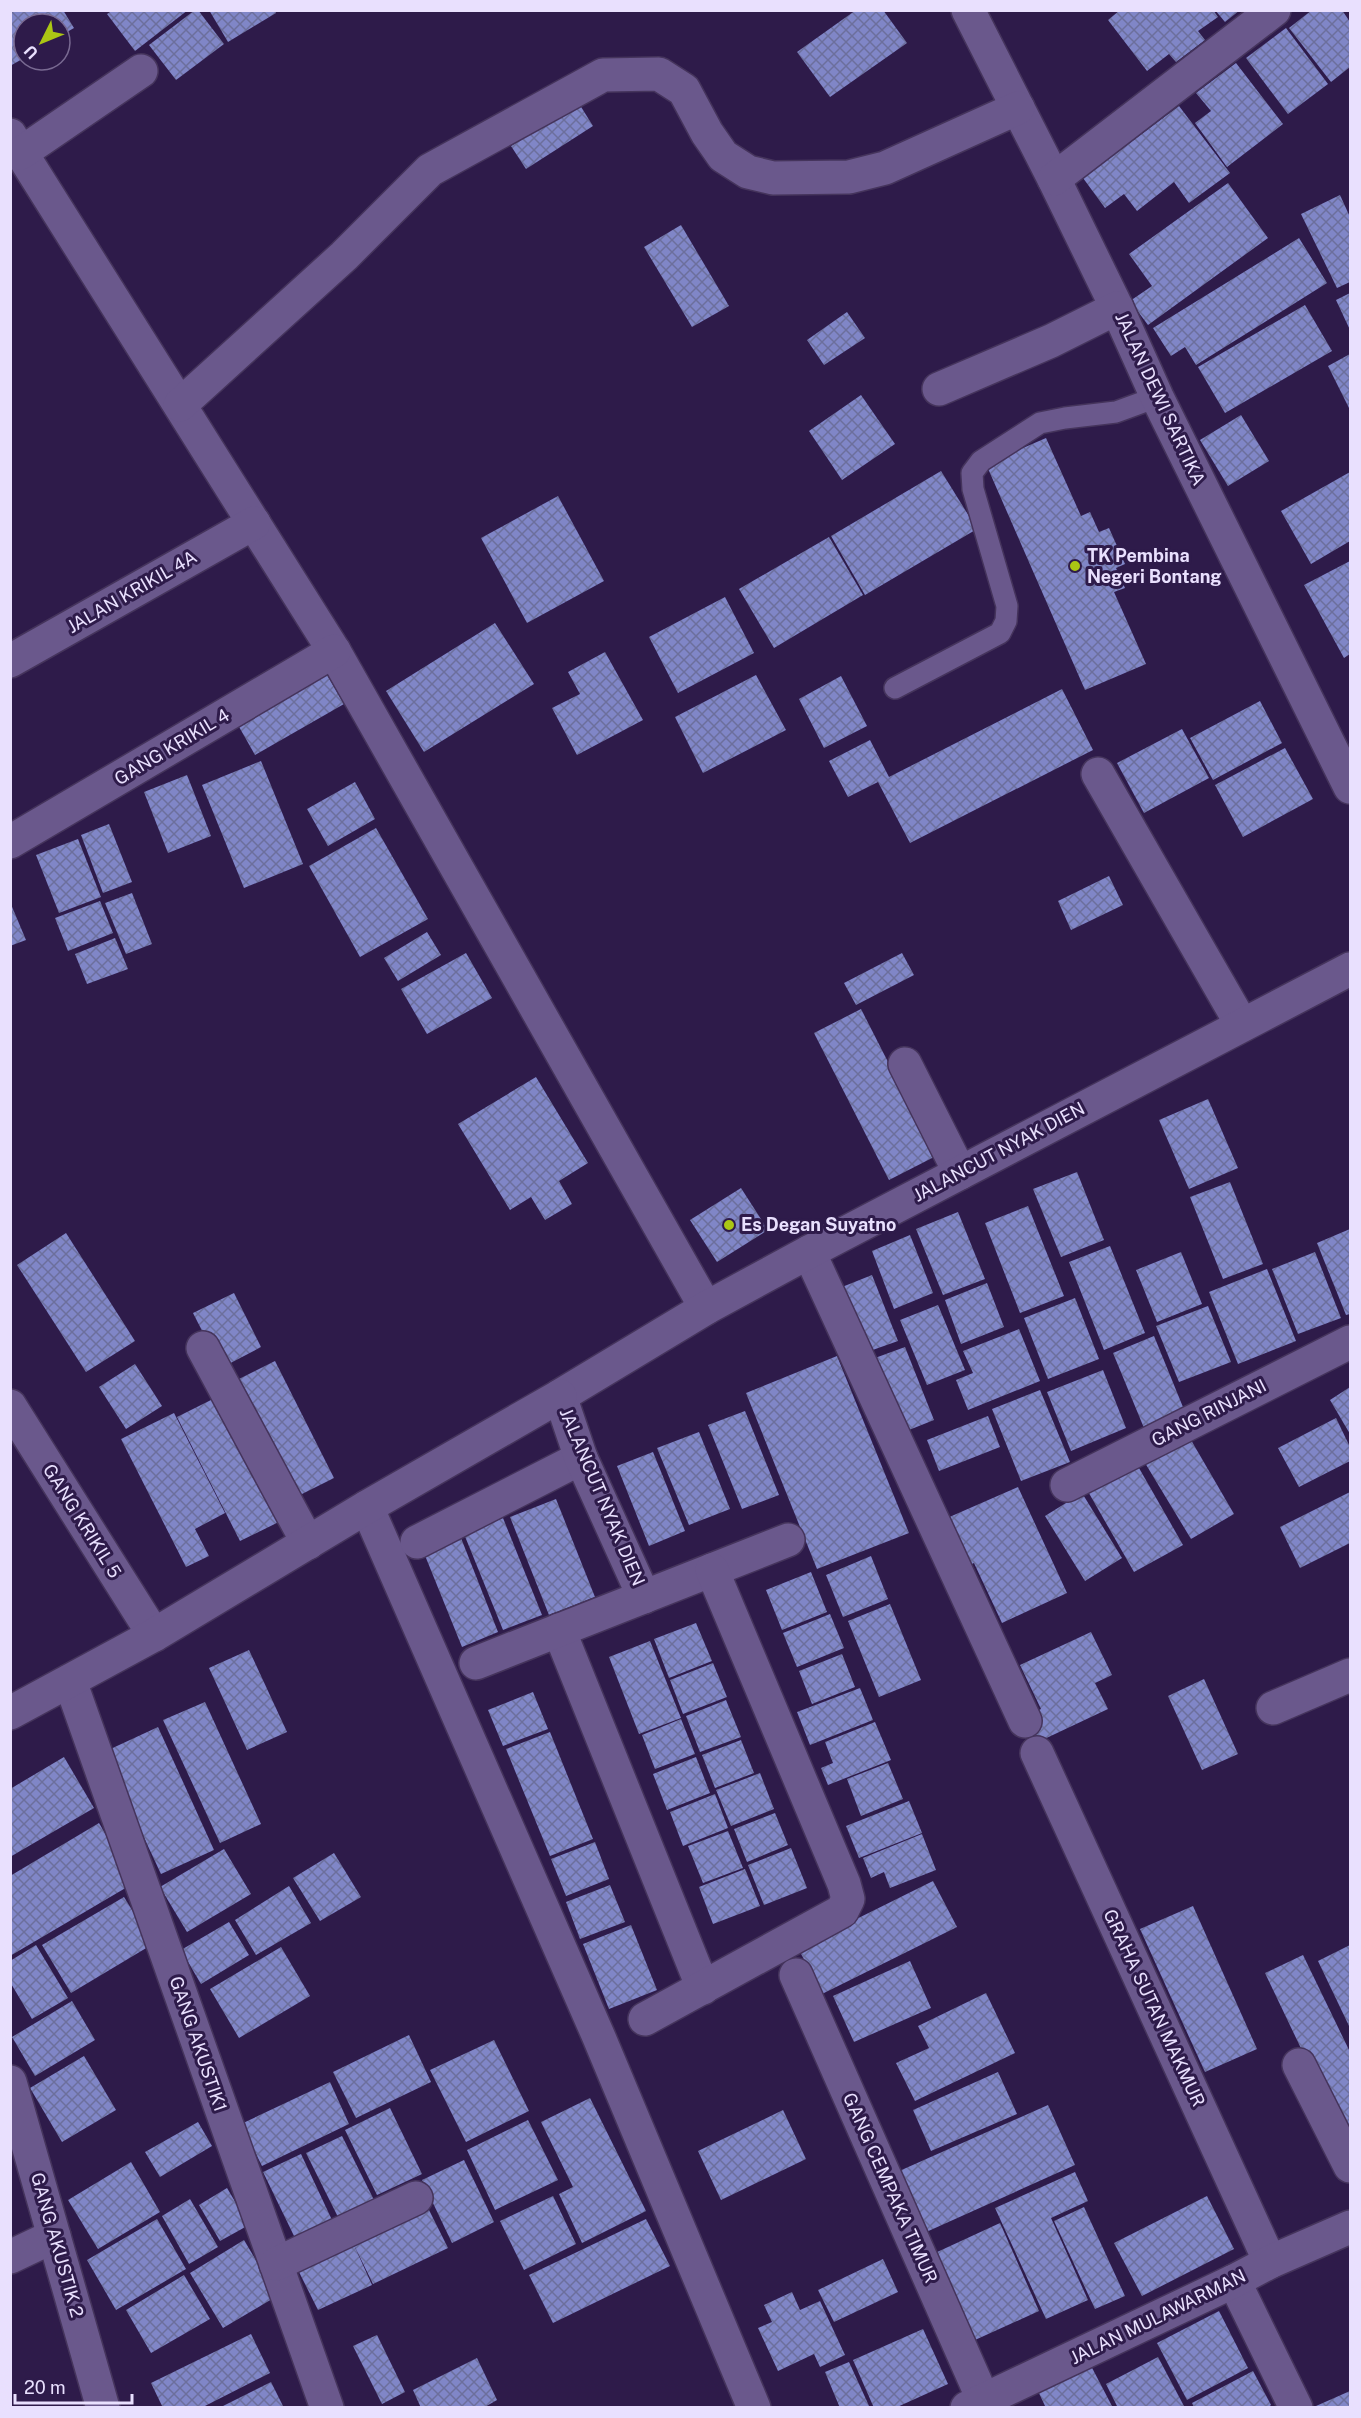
<svg xmlns="http://www.w3.org/2000/svg" width="1361" height="2418" viewBox="0 0 1361 2418" font-family="'Public Sans',sans-serif">
  <defs>
    <pattern id="building-cross-hatch" width="8" height="8" patternUnits="userSpaceOnUse" patternTransform="scale(1.5)"><rect width="8" height="8" fill="#8086c7"/><path d="M0 0l8 8M0 8l8-8" fill="none" stroke="#6c6f9c"/></pattern>
  </defs>
  <rect width="100%" height="100%" fill="#2e1b4a"/>
  <g fill="url(#building-cross-hatch)">
    <polygon points="10,10 63,10 74,28 60,36 60,24 24,24 24,58 10,66"/>
    <polygon points="113,10 188,10 135,51 107,14"/>
    <polygon points="195,10 198,10 224,44 176,80 149,45"/>
    <polygon points="209,10 275,10 276,13 228,42"/>
    <polygon points="856,10 883,10 907,43 830,97 797,52"/>
    <polygon points="1120,10 1213,10 1218,17 1198,31 1205,40 1176,62 1169,54 1147,71 1108,20"/>
    <polygon points="1215,10 1240,10 1225,22"/>
    <polygon points="1312,10 1342,10 1350,22 1350,67 1331,82 1289,28"/>
    <polygon points="1286,28 1328,84 1288,114 1246,58"/>
    <polygon points="1236,63 1283,124 1227,167 1195,123 1211,111 1196,93"/>
    <polygon points="578,102 593,126 526,169 511,146"/>
    <polygon points="1179,106 1230,173 1189,203 1174,182 1137,211 1124,194 1105,208 1083,178"/>
    <polygon points="1228,183 1268,238 1148,325 1130,301 1152,286 1129,254"/>
    <polygon points="1340,195 1350,217 1350,282 1337,288 1301,214"/>
    <polygon points="681,225 729,306 692,327 644,247"/>
    <polygon points="1299,238 1327,283 1196,365 1185,347 1171,356 1153,328"/>
    <polygon points="1350,293 1350,330 1336,300"/>
    <polygon points="1305,305 1332,351 1225,413 1198,367"/>
    <polygon points="847,312 865,338 824,365 807,340"/>
    <polygon points="1350,354 1350,410 1328,366"/>
    <polygon points="861,395 895,444 842,480 809,431"/>
    <polygon points="1241,415 1269,461 1228,486 1200,440"/>
    <polygon points="1046,438 1081,516 1090,512 1099,532 1109,528 1125,564 1116,568 1125,588 1114,592 1146,664 1085,690 986,464"/>
    <polygon points="941,471 977,529 865,595 831,536"/>
    <polygon points="1350,472 1350,541 1311,564 1281,511"/>
    <polygon points="558,496 604,581 527,623 481,538"/>
    <polygon points="829,537 863,595 774,648 739,589"/>
    <polygon points="1350,561 1350,654 1344,658 1304,585"/>
    <polygon points="725,597 754,653 678,693 649,637"/>
    <polygon points="495,623 534,684 424,752 386,691"/>
    <polygon points="605,652 643,720 577,755 552,708 580,694 568,672"/>
    <polygon points="323,668 344,704 255,755 234,718"/>
    <polygon points="756,675 786,730 703,773 675,717"/>
    <polygon points="841,676 867,726 824,748 799,699"/>
    <polygon points="1062,689 1093,750 910,843 878,782 848,797 829,761 870,740 889,777"/>
    <polygon points="1260,701 1282,743 1213,780 1190,738"/>
    <polygon points="1182,729 1209,778 1144,813 1117,763"/>
    <polygon points="1285,748 1313,799 1243,837 1215,785"/>
    <polygon points="261,761 303,864 244,888 202,785"/>
    <polygon points="187,775 211,836 168,853 144,792"/>
    <polygon points="355,782 375,819 328,846 307,809"/>
    <polygon points="109,824 132,882 103,893 81,835"/>
    <polygon points="376,828 428,919 360,957 309,866"/>
    <polygon points="78,839 101,897 59,913 36,855"/>
    <polygon points="1109,876 1123,905 1071,930 1058,901"/>
    <polygon points="132,893 152,944 126,954 105,903"/>
    <polygon points="100,901 113,933 68,951 55,918"/>
    <polygon points="10,902 26,940 10,946"/>
    <polygon points="427,932 441,955 398,981 384,958"/>
    <polygon points="115,938 128,969 87,984 75,954"/>
    <polygon points="466,953 492,998 427,1034 401,989"/>
    <polygon points="902,953 914,975 856,1005 844,983"/>
    <polygon points="861,1009 936,1156 889,1180 814,1033"/>
    <polygon points="536,1077 588,1163 559,1181 572,1204 545,1220 531,1197 510,1210 458,1124"/>
    <polygon points="1208,1099 1238,1168 1189,1189 1159,1120"/>
    <polygon points="1077,1172 1104,1240 1061,1257 1033,1189"/>
    <polygon points="1230,1182 1263,1264 1223,1279 1190,1197"/>
    <polygon points="741,1188 768,1230 717,1262 690,1220"/>
    <polygon points="1028,1206 1064,1296 1020,1313 985,1223"/>
    <polygon points="958,1212 985,1279 943,1295 916,1229"/>
    <polygon points="1350,1229 1350,1314 1346,1315 1317,1243"/>
    <polygon points="66,1233 135,1341 86,1372 17,1265"/>
    <polygon points="910,1235 933,1293 894,1309 872,1251"/>
    <polygon points="1110,1246 1145,1333 1104,1350 1069,1262"/>
    <polygon points="1181,1252 1202,1304 1157,1322 1136,1270"/>
    <polygon points="1315,1252 1341,1318 1298,1334 1272,1269"/>
    <polygon points="1267,1269 1296,1341 1238,1364 1209,1292"/>
    <polygon points="872,1275 898,1341 867,1352 842,1287"/>
    <polygon points="987,1283 1004,1327 961,1344 945,1300"/>
    <polygon points="234,1293 261,1347 221,1368 193,1313"/>
    <polygon points="1075,1298 1099,1359 1048,1379 1024,1318"/>
    <polygon points="938,1305 965,1370 927,1385 900,1320"/>
    <polygon points="1208,1306 1231,1362 1179,1382 1156,1326"/>
    <polygon points="1019,1329 1040,1381 968,1410 956,1380 973,1373 963,1351"/>
    <polygon points="1154,1336 1185,1412 1144,1428 1113,1353"/>
    <polygon points="905,1347 934,1420 904,1432 875,1358"/>
    <polygon points="837,1356 909,1533 817,1569 746,1393"/>
    <polygon points="275,1361 334,1478 292,1499 233,1382"/>
    <polygon points="135,1364 162,1406 126,1429 99,1387"/>
    <polygon points="1103,1370 1126,1428 1071,1451 1047,1392"/>
    <polygon points="1350,1387 1350,1434 1330,1400"/>
    <polygon points="1040,1390 1070,1462 1021,1481 992,1409"/>
    <polygon points="225,1393 287,1518 240,1541 177,1417"/>
    <polygon points="745,1411 779,1495 742,1509 708,1425"/>
    <polygon points="174,1413 225,1513 195,1529 209,1556 186,1567 121,1439"/>
    <polygon points="988,1416 1000,1447 939,1471 927,1440"/>
    <polygon points="1336,1418 1350,1447 1350,1461 1299,1487 1278,1448"/>
    <polygon points="1184,1428 1234,1514 1191,1539 1139,1453"/>
    <polygon points="699,1432 730,1509 689,1525 657,1448"/>
    <polygon points="653,1452 685,1531 649,1546 617,1466"/>
    <polygon points="1135,1461 1183,1545 1134,1572 1086,1488"/>
    <polygon points="1018,1487 1067,1593 1002,1623 974,1563 959,1570 938,1522"/>
    <polygon points="1350,1492 1350,1543 1300,1568 1280,1527"/>
    <polygon points="1082,1493 1122,1558 1085,1581 1045,1516"/>
    <polygon points="556,1499 595,1597 549,1615 510,1517"/>
    <polygon points="503,1518 542,1615 503,1630 464,1534"/>
    <polygon points="461,1538 498,1632 462,1647 424,1553"/>
    <polygon points="871,1556 888,1599 843,1617 826,1575"/>
    <polygon points="811,1572 827,1612 782,1630 766,1590"/>
    <polygon points="890,1604 921,1680 879,1697 848,1621"/>
    <polygon points="830,1614 844,1648 797,1667 783,1633"/>
    <polygon points="696,1623 712,1661 669,1678 654,1639"/>
    <polygon points="1091,1632 1112,1675 1095,1683 1108,1709 1038,1742 1026,1716 1041,1709 1020,1665"/>
    <polygon points="650,1641 681,1718 639,1734 609,1657"/>
    <polygon points="249,1650 287,1732 247,1750 209,1668"/>
    <polygon points="842,1654 855,1687 812,1704 799,1671"/>
    <polygon points="713,1663 727,1697 683,1714 670,1680"/>
    <polygon points="1204,1679 1238,1754 1202,1770 1168,1696"/>
    <polygon points="860,1688 873,1720 810,1745 797,1712"/>
    <polygon points="533,1692 548,1729 503,1746 488,1710"/>
    <polygon points="726,1700 741,1737 700,1752 686,1716"/>
    <polygon points="205,1702 261,1824 220,1843 163,1720"/>
    <polygon points="681,1719 695,1754 655,1769 642,1735"/>
    <polygon points="875,1722 891,1760 828,1785 821,1768 833,1763 825,1742"/>
    <polygon points="158,1727 214,1850 161,1874 104,1752"/>
    <polygon points="550,1732 593,1839 550,1856 506,1749"/>
    <polygon points="741,1740 754,1773 715,1788 702,1755"/>
    <polygon points="64,1757 94,1808 10,1857 10,1789"/>
    <polygon points="696,1757 710,1793 667,1810 653,1774"/>
    <polygon points="888,1763 903,1799 861,1816 847,1779"/>
    <polygon points="760,1773 774,1809 731,1826 716,1790"/>
    <polygon points="715,1794 728,1828 683,1846 670,1812"/>
    <polygon points="909,1801 922,1833 859,1858 846,1826"/>
    <polygon points="775,1813 788,1845 747,1862 734,1829"/>
    <polygon points="99,1823 134,1883 10,1956 10,1876"/>
    <polygon points="728,1831 743,1868 703,1883 688,1846"/>
    <polygon points="922,1834 936,1870 890,1888 884,1872 871,1878 863,1858"/>
    <polygon points="595,1842 609,1879 566,1896 551,1859"/>
    <polygon points="791,1848 807,1888 764,1905 748,1865"/>
    <polygon points="224,1849 251,1894 187,1932 160,1887"/>
    <polygon points="334,1853 361,1897 320,1921 293,1878"/>
    <polygon points="745,1869 760,1906 713,1924 699,1887"/>
    <polygon points="933,1881 957,1927 822,1994 798,1948"/>
    <polygon points="610,1885 625,1922 580,1939 566,1902"/>
    <polygon points="289,1886 311,1923 256,1955 235,1920"/>
    <polygon points="124,1897 153,1944 71,1993 42,1945"/>
    <polygon points="1193,1906 1257,2049 1205,2072 1140,1929"/>
    <polygon points="229,1922 249,1955 201,1984 181,1950"/>
    <polygon points="631,1925 657,1990 609,2009 583,1944"/>
    <polygon points="36,1945 68,1998 32,2019 10,1982 10,1961"/>
    <polygon points="1350,1945 1350,2028 1318,1961"/>
    <polygon points="281,1947 310,1996 239,2038 210,1989"/>
    <polygon points="1303,1955 1350,2052 1350,2151 1265,1973"/>
    <polygon points="910,1961 931,2008 854,2042 833,1996"/>
    <polygon points="986,1993 1015,2053 915,2101 896,2063 929,2048 918,2026"/>
    <polygon points="72,2001 95,2040 35,2076 12,2037"/>
    <polygon points="409,2035 431,2082 356,2118 333,2072"/>
    <polygon points="494,2040 529,2111 466,2142 430,2070"/>
    <polygon points="84,2056 116,2110 62,2142 30,2088"/>
    <polygon points="998,2072 1017,2114 931,2151 913,2110"/>
    <polygon points="330,2082 349,2124 262,2166 241,2124"/>
    <polygon points="590,2098 646,2211 582,2243 559,2194 573,2187 541,2122"/>
    <polygon points="1048,2105 1075,2165 924,2233 897,2172"/>
    <polygon points="390,2108 422,2174 377,2195 345,2130"/>
    <polygon points="783,2110 806,2159 721,2200 698,2151"/>
    <polygon points="528,2120 558,2180 495,2210 467,2150"/>
    <polygon points="198,2122 212,2146 160,2177 145,2152"/>
    <polygon points="342,2136 375,2202 339,2219 306,2153"/>
    <polygon points="301,2154 332,2220 295,2238 263,2172"/>
    <polygon points="464,2160 494,2222 452,2243 422,2180"/>
    <polygon points="131,2162 160,2212 98,2249 68,2200"/>
    <polygon points="1075,2172 1088,2201 1051,2218 1088,2300 1046,2319 995,2208"/>
    <polygon points="227,2188 249,2225 220,2241 199,2205"/>
    <polygon points="553,2196 576,2244 524,2270 500,2221"/>
    <polygon points="1207,2196 1234,2249 1142,2296 1114,2243"/>
    <polygon points="190,2199 218,2247 189,2264 162,2216"/>
    <polygon points="426,2204 448,2248 373,2284 353,2243 372,2285 318,2310 296,2266"/>
    <polygon points="1084,2207 1125,2296 1095,2309 1054,2221"/>
    <polygon points="157,2219 186,2269 116,2310 87,2260"/>
    <polygon points="646,2219 670,2266 553,2323 529,2275"/>
    <polygon points="1000,2223 1039,2311 975,2340 935,2253"/>
    <polygon points="244,2240 277,2296 223,2328 190,2273"/>
    <polygon points="883,2259 898,2292 834,2322 818,2290"/>
    <polygon points="184,2275 210,2319 151,2353 126,2310"/>
    <polygon points="792,2292 800,2310 820,2301 845,2355 820,2367 814,2354 778,2371 758,2328 772,2322 764,2305"/>
    <polygon points="1219,2311 1248,2368 1187,2400 1157,2343"/>
    <polygon points="923,2329 948,2384 895,2408 874,2408 853,2360"/>
    <polygon points="251,2334 270,2373 201,2408 163,2408 151,2383"/>
    <polygon points="377,2335 405,2392 382,2404 353,2346"/>
    <polygon points="1158,2357 1185,2408 1118,2408 1106,2384"/>
    <polygon points="477,2358 497,2400 483,2408 421,2408 413,2390"/>
    <polygon points="849,2362 870,2408 840,2408 825,2372"/>
    <polygon points="1089,2362 1113,2408 1046,2408 1037,2389"/>
    <polygon points="1253,2371 1271,2405 1267,2408 1194,2408 1192,2403"/>
    <polygon points="271,2382 284,2408 219,2408"/>
    <polygon points="1350,2391 1350,2408 1317,2408 1316,2406"/>
  </g>
  <g fill="none" stroke-linecap="round" stroke-linejoin="round">
    <defs>
      <polyline id="service" points="895,688 1000,633 1006,621 1007,606 973,489 972,473 981,461 1040,423 1065,418 1116,412 1157,397"/>
      <g id="minor">
        <polyline points="968,10 1054,179 1117,308 1157,397 1350,787"/>
        <polyline points="10,135 334,651 706,1308"/>
        <polyline points="21,153 141,71"/>
        <polyline points="1054,179 1274,10"/>
        <polyline points="939,389 1051,341 1117,308"/>
        <polyline points="180,405 344,256 430,170 603,75 659,74 684,90 707,133 723,156 748,172 773,178 849,177 885,168 1018,108"/>
        <polyline points="10,661 254,523"/>
        <polyline points="1098,774 1242,1025"/>
        <polyline points="10,842 334,651"/>
        <polyline points="905,1064 960,1173"/>
        <polyline points="809,1252 1025,1721"/>
        <polyline points="203,1348 308,1543"/>
        <polyline points="10,1406 154,1635"/>
        <polyline points="1067,1485 1350,1342"/>
        <polyline points="367,1507 598,2035 754,2408"/>
        <polyline points="417,1542 581,1458"/>
        <polyline points="644,1597 581,1458 560,1396 706,1308 809,1252 1350,969"/>
        <polyline points="559,1630 703,1988"/>
        <polyline points="476,1663 788,1540"/>
        <polyline points="70,1681 327,2408"/>
        <polyline points="1273,1708 1350,1675"/>
        <polyline points="10,1713 154,1635 367,1507 560,1396"/>
        <polyline points="1037,1753 1270,2262"/>
        <polyline points="796,1975 987,2408"/>
        <polyline points="645,2019 842,1911 848,1899 844,1884 712,1570"/>
        <polyline points="1299,2065 1350,2166"/>
        <polyline points="10,2082 103,2408"/>
        <polyline points="10,2257 54,2236"/>
        <polyline points="276,2264 416,2198"/>
        <polyline points="1234,2281 1296,2408"/>
        <polyline points="967,2408 1234,2281 1270,2262 1350,2227"/>
      </g>
    </defs>
    <use href="#service" stroke="#45345c" stroke-width="24"/>
    <use href="#minor" stroke="#45345c" stroke-width="36"/>
    <use href="#service" stroke="#6a588c" stroke-width="21"/>
    <use href="#minor" stroke="#6a588c" stroke-width="33"/>
  </g>
  <g fill="#abc614" stroke="#2e1b4a" stroke-width="2">
    <circle cx="1075" cy="566" r="6"/>
    <circle cx="729" cy="1225" r="6"/>
  </g>
  <g text-anchor="middle" stroke-width="6" stroke-linejoin="round" paint-order="stroke">
    <g font-size="18" fill="#e9e0fe" stroke="#2e1b4a">
      <text transform="translate(1160 399) rotate(65)" y="6">JALAN DEWI SARTIKA</text>
      <text transform="translate(132 592) rotate(-30)" y="6">JALAN KRIKIL 4A</text>
      <text transform="translate(172 747) rotate(-31)" y="6">GANG KRIKIL 4</text>
      <text transform="translate(999 1152) rotate(-28)" y="6">JALANCUT NYAK DIEN</text>
      <text transform="translate(1209 1413) rotate(-27)" y="6">GANG RINJANI</text>
      <text transform="translate(602 1497) rotate(67)" y="6">JALANCUT NYAK DIEN</text>
      <text transform="translate(82 1521) rotate(58)" y="6">GANG KRIKIL 5</text>
      <text transform="translate(1154 2008) rotate(65)" y="6">GRAHA SUTAN MAKMUR</text>
      <text transform="translate(198 2044) rotate(71)" y="6">GANG AKUSTIK1</text>
      <text transform="translate(890 2188) rotate(66)" y="6">GANG CEMPAKA TIMUR</text>
      <text transform="translate(57 2245) rotate(74)" y="6">GANG AKUSTIK 2</text>
      <text transform="translate(1158 2317) rotate(-26)" y="6">JALAN MULAWARMAN</text>
    </g>
    <g font-size="18" font-weight="bold" fill="#e9e0fe" stroke="#2e1b4a" text-anchor="start">
      <text x="1087" y="562">TK Pembina<tspan x="1087" dy="21">Negeri Bontang</tspan></text>
      <text x="741" y="1231">Es Degan Suyatno</text>
    </g>
  </g>
  <rect width="1361" height="2418" fill="none" stroke="#e9e0fe" stroke-width="24"/>
  <g transform="translate(42 42) rotate(227)"><circle r="28" fill="#2e1b4a" stroke="#796a92" stroke-width="1.5"/>
  <path d="M0-4.5L10 22L0 15L-10 22Z" fill="#abc614"/>
  <text y="-9" font-size="16" font-weight="bold" text-anchor="middle" fill="#e9e0fe">U</text>
  </g>
  <path d="M15 2394v9h117v-9" fill="none" stroke="#e9e0fe" stroke-width="3"/>
  <text x="24" y="2394" font-size="18" fill="#e9e0fe" stroke="#2e1b4a" stroke-width="4.5" paint-order="stroke">20 m</text>
</svg>
